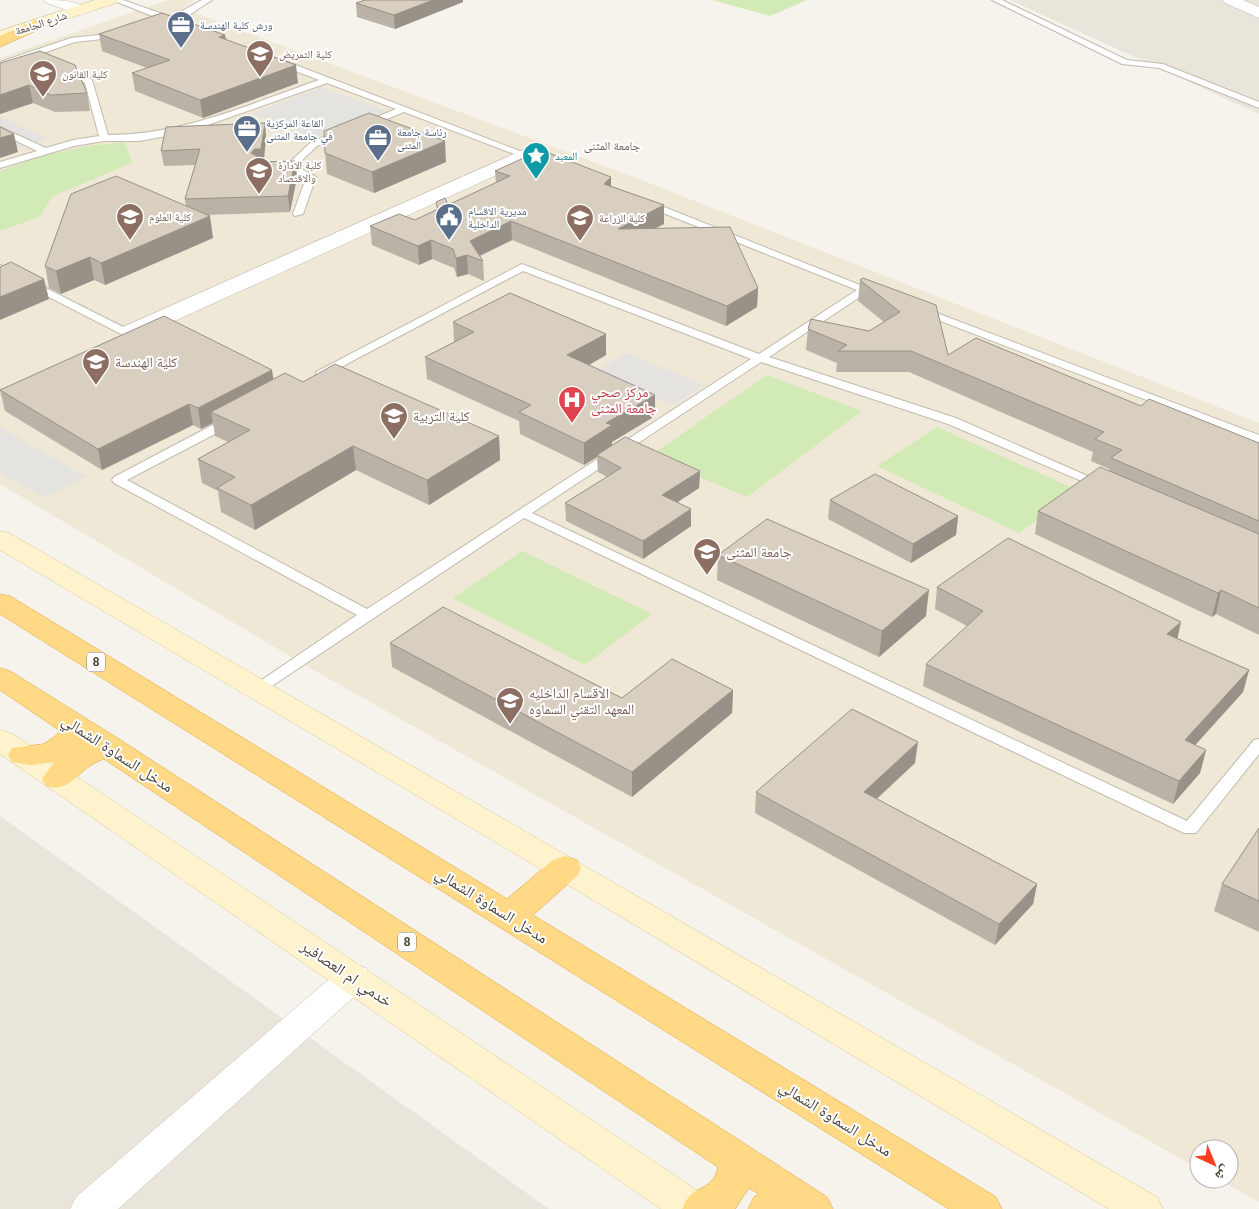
<svg xmlns="http://www.w3.org/2000/svg" width="1259" height="1209" viewBox="0 0 1259 1209" font-family="Arial,'Noto Naskh Arabic',sans-serif">
  <rect width="100%" height="100%" fill="#f6f3ec"/>
  <g fill="#eae5da">
    <polygon points="1010,0 1259,0 1259,114"/>
    <polygon points="0,816 549,1209 0,1209"/>
  </g>
  <polygon fill="#efe8d6" points="168,0 191,0 194,1 181,8 639,179 1259,423 1259,1202 1218,1179 1229,1179 1229,1149 1199,1149 1199,1169 310,668 0,484 0,58"/>
  <g fill="#d2eab5">
    <polygon points="712,0 807,0 770,16"/>
    <path d="M 125,142 L 132,163 L 53,196 L 39,217 L 0,231 L 0,171 C 46,154 76,146 125,142 Z"/>
    <polygon points="767,375 862,411 747,497 650,456"/>
    <polygon points="937,427 1079,491 1019,533 877,466"/>
    <polygon points="522,551 652,614 585,665 453,598"/>
  </g>
  <g fill="#e5e3e0">
    <polygon points="321,87 386,111 318,139 252,114"/>
    <polygon points="0,117 48,139 20,148 0,139"/>
    <polygon points="627,353 705,385 673,405 594,372"/>
    <polygon points="0,427 86,477 43,498 0,472"/>
  </g>
  <g fill="none" stroke-linecap="round" stroke-linejoin="round">
    <defs>
      <g id="service">
        <polygon points="112,0 123,0 171,17 202,0 212,0 177,23 167,25 163,23 165,21"/>
        <polygon points="992,0 1002,0 1127,60 1163,64 1259,102 1259,108 1159,68 1122,64"/>
        <polygon points="117,33 120,33 120,37 75,42 0,68 0,62 71,38"/>
        <path d="M 280,59 L 538,158 L 530,160 L 404,112 L 368,127 L 362,127 L 362,123 L 396,109 L 327,83 L 188,132 L 139,141 L 104,141 L 74,146 L 0,168 L 0,162 L 37,151 L 0,133 L 0,127 L 46,148 L 73,140 L 99,136 L 85,83 L 60,70 L 60,66 C 70,65 85,73 92,80 L 108,135 C 183,135 249,104 319,80 L 277,64 L 277,60 Z"/>
        <polygon points="337,132 345,134 317,146 296,166 316,177 303,214 295,216 293,214 306,178 276,167 288,164 311,142"/>
        <polygon points="643,201 649,201 880,293 875,296 866,293 769,357 956,418 1108,485 1106,488 1098,488 948,424 761,362 532,513 1187,821 1254,740 1259,739 1259,754 1196,833 1184,833 524,518 263,692 253,692 251,689 253,686 357,615 114,483 112,480 114,477 226,418 234,418 236,421 234,424 127,480 367,609 751,359 523,271 324,376 316,376 316,372 522,264 759,354 857,290 643,205"/>
        <polygon points="0,265 133,332 135,334 133,336 125,336 0,272"/>
        <polygon points="921,307 1259,435 1259,443 917,312 917,308"/>
      </g>
      <g id="minor">
        <path d="M 44,0 C 57,0 79,0 88,10 L 80,15 L 47,3 Z"/>
        <polygon points="1222,0 1243,0 1259,7 1259,18 1225,3"/>
        <polygon points="525,149 532,151 534,155 532,159 139,337 131,339 123,337 120,332 123,327"/>
        <polygon points="354,964 366,968 371,977 366,986 118,1209 70,1209 76,1197 342,968"/>
      </g>
      <g id="secondary">
        <polygon points="95,0 119,0 116,3 0,41 0,31"/>
        <polygon points="0,531 9,533 1157,1197 1163,1209 1109,1209 553,876 0,550"/>
        <polygon points="0,730 11,733 707,1197 713,1209 661,1209 0,754"/>
      </g>
      <g id="trunk">
        <polygon points="36,20 44,25 42,28 0,47 0,36"/>
        <polygon points="0,594 10,596 507,899 553,860 565,856 577,860 581,868 577,876 533,915 996,1197 1002,1209 949,1209 0,614"/>
        <path d="M 0,668 L 10,671 L 122,741 L 827,1197 L 833,1209 L 748,1209 L 754,1197 L 759,1194 L 749,1188 L 735,1209 L 682,1209 C 684,1206 685,1201 688,1198 C 698,1185 713,1190 718,1167 L 104,759 C 77,767 73,794 46,786 L 42,779 L 54,762 L 31,765 L 12,762 L 8,755 L 12,748 L 44,744 L 58,734 L 59,730 L 0,690 Z"/>
      </g>
    </defs>
    <use href="#service" stroke="#c2bbae" stroke-width="2"/>
    <use href="#minor" stroke="#c2bbae" stroke-width="1"/>
    <use href="#secondary" stroke="#d6c79b" stroke-width="1"/>
    <use href="#trunk" stroke="#e0a43c" stroke-width="1"/>
    <use href="#service" fill="#fff" fill-rule="evenodd"/>
    <use href="#minor" fill="#fff" fill-rule="evenodd"/>
    <use href="#secondary" fill="#fff3cd" fill-rule="evenodd"/>
    <use href="#trunk" fill="#ffd985" fill-rule="evenodd"/>
  </g>
  <g fill="#bab2a6">
    <polygon points="365,0 463,0 463,2 395,29 357,17 356,3"/>
    <polygon points="99,34 225,35 226,40 298,83 203,118 135,91 132,73 147,68 102,51"/>
    <polygon points="0,63 87,93 90,111 55,112 33,103 0,114"/>
    <polygon points="265,123 266,138 264,162 295,161 297,177 290,212 206,215 213,238 105,285 94,280 61,294 49,288 45,266 186,206 185,199 195,165 164,166 161,151"/>
    <polygon points="325,153 446,162 374,193 327,174"/>
    <polygon points="495,171 611,186 664,205 664,224 656,228 758,288 757,307 726,326 512,240 480,256 483,261 484,281 468,274 457,277 454,268 432,259 419,265 372,245 370,226 415,220 437,210 436,202 448,205 496,183"/>
    <polygon points="863,278 948,355 1141,406 1259,443 1259,635 1216,614 1212,617 1035,534 1038,511 1109,470 1109,469 1091,461 1093,452 909,372 836,372 837,363 806,350 808,329 869,331 884,322 858,301 860,280"/>
    <polygon points="453,322 606,334 606,355 589,365 655,416 612,442 612,446 700,471 699,488 678,502 691,526 643,559 566,521 565,503 607,477 598,472 597,457 584,465 520,434 519,421 427,379 425,357 454,342"/>
    <polygon points="274,379 303,382 499,436 500,460 429,505 356,470 255,530 221,512 218,491 202,483 198,459 228,442 215,436 213,423 201,429 193,425 102,470 5,411 0,390"/>
    <polygon points="830,500 958,516 956,535 911,563 828,519"/>
    <polygon points="718,555 926,616 879,657 717,580"/>
    <polygon points="937,587 1177,639 1249,670 1243,692 1195,745 1206,750 1200,773 1173,804 923,686 926,664 967,626 935,609"/>
    <polygon points="390,643 622,698 733,690 732,713 632,797 392,667"/>
    <polygon points="915,763 877,799 1037,884 1033,904 995,945 755,813 756,792"/>
    <polygon points="1259,828 1259,932 1214,911 1222,884"/>
  </g>
  <g fill="#979187">
    <polygon points="433,0 463,0 463,2 395,29 394,15"/>
    <polygon points="225,35 228,52 219,37"/>
    <polygon points="296,65 298,83 203,118 200,100"/>
    <polygon points="29,85 33,103 0,114 0,95"/>
    <polygon points="265,123 266,138 263,164 251,153"/>
    <polygon points="14,134 18,152 0,158 0,138"/>
    <polygon points="445,141 446,162 374,193 372,172"/>
    <polygon points="295,161 297,177 290,212 288,196"/>
    <polygon points="611,177 611,195 604,184"/>
    <polygon points="664,205 664,224 618,247 618,229"/>
    <polygon points="210,216 213,238 105,285 101,263"/>
    <polygon points="511,221 512,240 475,258 470,241"/>
    <polygon points="431,240 432,259 419,265 418,246"/>
    <polygon points="467,255 468,274 457,277 456,258"/>
    <polygon points="90,257 94,280 61,294 56,271"/>
    <polygon points="44,279 49,299 0,320 0,297"/>
    <polygon points="758,288 757,307 726,326 727,306"/>
    <polygon points="606,334 606,355 568,377 567,355"/>
    <polygon points="272,370 275,390 211,412 213,423 201,429 198,408"/>
    <polygon points="655,395 655,416 612,442 612,447 597,455 597,457 584,465 584,443 606,423"/>
    <polygon points="189,404 193,425 102,470 98,449"/>
    <polygon points="499,436 500,460 429,505 427,480"/>
    <polygon points="353,446 356,470 255,530 251,505"/>
    <polygon points="700,471 699,488 662,512 662,495"/>
    <polygon points="691,509 691,526 643,559 643,541"/>
    <polygon points="958,516 956,535 911,563 913,544"/>
    <polygon points="929,590 926,616 879,657 882,631"/>
    <polygon points="1221,590 1216,614 1212,617 1218,593"/>
    <polygon points="1181,622 1176,645 1167,634"/>
    <polygon points="1249,670 1243,692 1179,763 1185,740"/>
    <polygon points="733,690 732,713 632,797 632,772"/>
    <polygon points="918,742 915,763 862,812 864,792"/>
    <polygon points="1206,750 1200,773 1173,804 1179,781"/>
    <polygon points="1037,884 1033,904 995,945 999,924"/>
  </g>
  <g fill="#d8cfc1" stroke="#979187">
    <polygon points="365,0 433,0 394,15 356,3"/>
    <polygon points="162,13 225,35 219,37 296,65 200,100 132,73 170,60 99,34"/>
    <polygon points="40,51 75,65 87,93 51,95 29,85 0,95 0,63"/>
    <polygon points="369,113 445,141 372,172 325,153 324,131"/>
    <polygon points="265,123 261,149 255,149 251,153 260,158 260,162 295,161 288,196 185,199 200,149 161,151 166,127"/>
    <polygon points="0,127 14,134 0,138"/>
    <polygon points="541,150 611,177 604,184 664,205 618,229 730,227 758,288 727,306 511,221 470,241 483,261 467,255 456,258 453,249 431,240 418,246 370,226 399,214 415,220 438,209 436,202 445,198 448,205 510,176 495,171"/>
    <polygon points="116,176 210,216 101,263 90,257 56,271 45,266 71,194"/>
    <polygon points="11,262 44,279 0,297 0,267"/>
    <polygon points="863,278 936,305 948,355 976,338 1141,406 1149,399 1259,443 1259,521 1111,458 1122,450 1095,439 1104,432 911,351 838,351 847,345 808,329 811,319 869,331 900,312 860,280"/>
    <polygon points="510,293 606,334 567,355 655,395 606,423 612,425 584,443 519,412 531,405 425,357 474,332 453,322"/>
    <polygon points="164,316 272,370 198,408 189,404 98,449 0,390"/>
    <polygon points="335,364 499,436 427,480 353,446 251,505 217,488 235,477 198,459 250,430 211,412 285,373 303,382"/>
    <polygon points="625,437 700,471 662,495 691,509 643,541 565,503 621,468 597,455"/>
    <polygon points="1100,467 1259,534 1259,608 1221,590 1218,593 1038,511"/>
    <polygon points="875,474 958,516 913,544 830,500"/>
    <polygon points="767,519 929,590 882,631 718,555"/>
    <polygon points="1008,538 1181,622 1167,634 1249,670 1185,740 1206,750 1179,781 926,664 983,611 937,587"/>
    <polygon points="443,607 622,698 672,659 733,690 632,772 390,643"/>
    <polygon points="852,709 918,742 864,792 1037,884 999,924 756,792"/>
    <polygon points="1259,828 1259,901 1222,884"/>
  </g>
  <defs>
    <symbol id="office-pin" viewBox="-11 -11 22 30"><path d="M0 17L-7.5 6A9.5 9.5 0 1 1 7.5 6Z" fill="#5c6f8a" stroke="#fff"/><path d="M-6-3h4V-5.5h4V-3h4V5H-6ZM-1-4.5V-3h2v-1.5ZM-6 0V1H6V0Z" fill="#fff"/></symbol>
    <symbol id="university-pin" viewBox="-11 -11 22 30"><path d="M0 17L-7.5 6A9.5 9.5 0 1 1 7.5 6Z" fill="#8d6e63" stroke="#fff"/><path d="M0-5L7-2L0 1L-7-2ZM-4 1L0 2.5L4 1V4Q0 6-4 4Z" fill="#fff"/></symbol>
    <symbol id="sight-pin" viewBox="-11 -11 22 30"><path d="M0 17L-7.5 6A9.5 9.5 0 1 1 7.5 6Z" fill="#0f9aa8" stroke="#fff"/><path d="M0-6L1.8-2.2L6-1.7L2.9 1.2L3.7 5.4L0 3.3L-3.7 5.4L-2.9 1.2L-6-1.7L-1.8-2.2Z" fill="#fff"/></symbol>
    <symbol id="civic-pin" viewBox="-11 -11 22 30"><path d="M0 17L-7.5 6A9.5 9.5 0 1 1 7.5 6Z" fill="#5c6f8a" stroke="#fff"/><path d="M-.6-6.5H3V-4.5H.6V-3L4-1V1h2V6H-6V1h2V-1L-.6-3ZM-1.2 2.5V6h2.4V2.5Z" fill="#fff"/></symbol>
    <symbol id="hospital-pin" viewBox="-11 -11 22 30"><path d="M0 17L-7.5 6A9.5 9.5 0 1 1 7.5 6Z" fill="#e0444e" stroke="#fff"/><path d="M-5-5h3v3.5h4V-5h3V5h-3V1.5h-4V5h-3Z" fill="#fff"/></symbol>
  </defs>
  <g fill-rule="evenodd">
    <use href="#office-pin" x="165" y="9" width="32" height="43"/>
    <use href="#university-pin" x="244" y="38" width="32" height="43"/>
    <use href="#university-pin" x="27" y="58" width="32" height="43"/>
    <use href="#office-pin" x="231" y="113" width="32" height="43"/>
    <use href="#office-pin" x="362" y="122" width="32" height="43"/>
    <use href="#sight-pin" x="520" y="140" width="32" height="43"/>
    <use href="#university-pin" x="243" y="155" width="32" height="43"/>
    <use href="#university-pin" x="114" y="201" width="32" height="43"/>
    <use href="#civic-pin" x="433" y="201" width="32" height="43"/>
    <use href="#university-pin" x="564" y="202" width="32" height="43"/>
    <use href="#university-pin" x="80" y="346" width="32" height="43"/>
    <use href="#hospital-pin" x="556" y="384" width="32" height="43"/>
    <use href="#university-pin" x="378" y="400" width="32" height="43"/>
    <use href="#university-pin" x="691" y="536" width="32" height="43"/>
    <use href="#university-pin" x="494" y="685" width="32" height="43"/>
  </g>
  <g text-anchor="middle" stroke-width="4" stroke-linejoin="round" paint-order="stroke">
    <g font-size="11" fill="#4b4439" stroke="#fff">
      <text transform="translate(41 23) rotate(-18)" y="4">شارع الجامعة</text>
    </g>
    <g font-size="11" fill="#4e5e75" stroke="#fff" text-anchor="start">
      <text x="200" y="29">ورش كلية الهندسة</text>
      <text x="266" y="127">القاعة المركزية<tspan x="266" dy="13">في جامعة المثنى</tspan></text>
      <text x="397" y="136">رئاسة جامعة<tspan x="397" dy="13">المثنى</tspan></text>
      <text x="468" y="215">مديرية الاقسام<tspan x="468" dy="13">الداخلية</tspan></text>
    </g>
    <g font-size="11" fill="#785e54" stroke="#fff" text-anchor="start">
      <text x="279" y="58">كلية التمريض</text>
      <text x="62" y="78">كلية القانون</text>
      <text x="278" y="169">كلية الادارة<tspan x="278" dy="13">والاقتصاد</tspan></text>
      <text x="149" y="221">كلية العلوم</text>
      <text x="599" y="222">كلية الزراعة</text>
    </g>
    <g font-size="11" fill="#0d838f" stroke="#fff" text-anchor="start">
      <text x="555" y="160">المعبد</text>
    </g>
    <g font-size="12" fill="#6e6250" stroke="#fff">
      <text x="612" y="150">جامعة المثنى</text>
    </g>
    <g fill="#fff" stroke="#817c74" stroke-width="1">
      <rect x="87" y="652.5" width="18" height="19" rx="4"/>
      <rect x="398" y="932.5" width="18" height="19" rx="4"/>
    </g>
    <g font-size="12" font-weight="bold" fill="#4b4439">
      <text x="96" y="666">8</text>
      <text x="407" y="946">8</text>
    </g>
    <g font-size="14" fill="#785e54" stroke="#fff" text-anchor="start">
      <text x="115" y="367">كلية الهندسة</text>
      <text x="413" y="421">كلية التربية</text>
      <text x="726" y="557">جامعة المثنى</text>
      <text x="529" y="698">الاقسام الداخليه<tspan x="529" dy="16">المعهد التقني السماوه</tspan></text>
    </g>
    <g font-size="14" fill="#be3a42" stroke="#fff" text-anchor="start">
      <text x="591" y="397">مركز صحي<tspan x="591" dy="16">جامعة المثنى</tspan></text>
    </g>
    <g font-size="16" fill="#4b4439" stroke="#fff">
      <text transform="translate(118 753) rotate(33)" y="6">مدخل السماوة الشمالي</text>
      <text transform="translate(492 905) rotate(32)" y="6">مدخل السماوة الشمالي</text>
      <text transform="translate(347 973) rotate(34)" y="6">خدمي ام العصافير</text>
      <text transform="translate(836 1118) rotate(32)" y="6">مدخل السماوة الشمالي</text>
    </g>
  </g>
  <g transform="translate(1214 1164) rotate(136)"><circle r="24" fill="#ffffff" stroke="#b7b4b0"/>
  <path d="M0-4L9 19L0 12L-9 19Z" fill="#fc3f1d"/>
  <text y="-8" font-size="14" font-weight="bold" text-anchor="middle" fill="#4b4439">ش</text>
  </g>
</svg>
